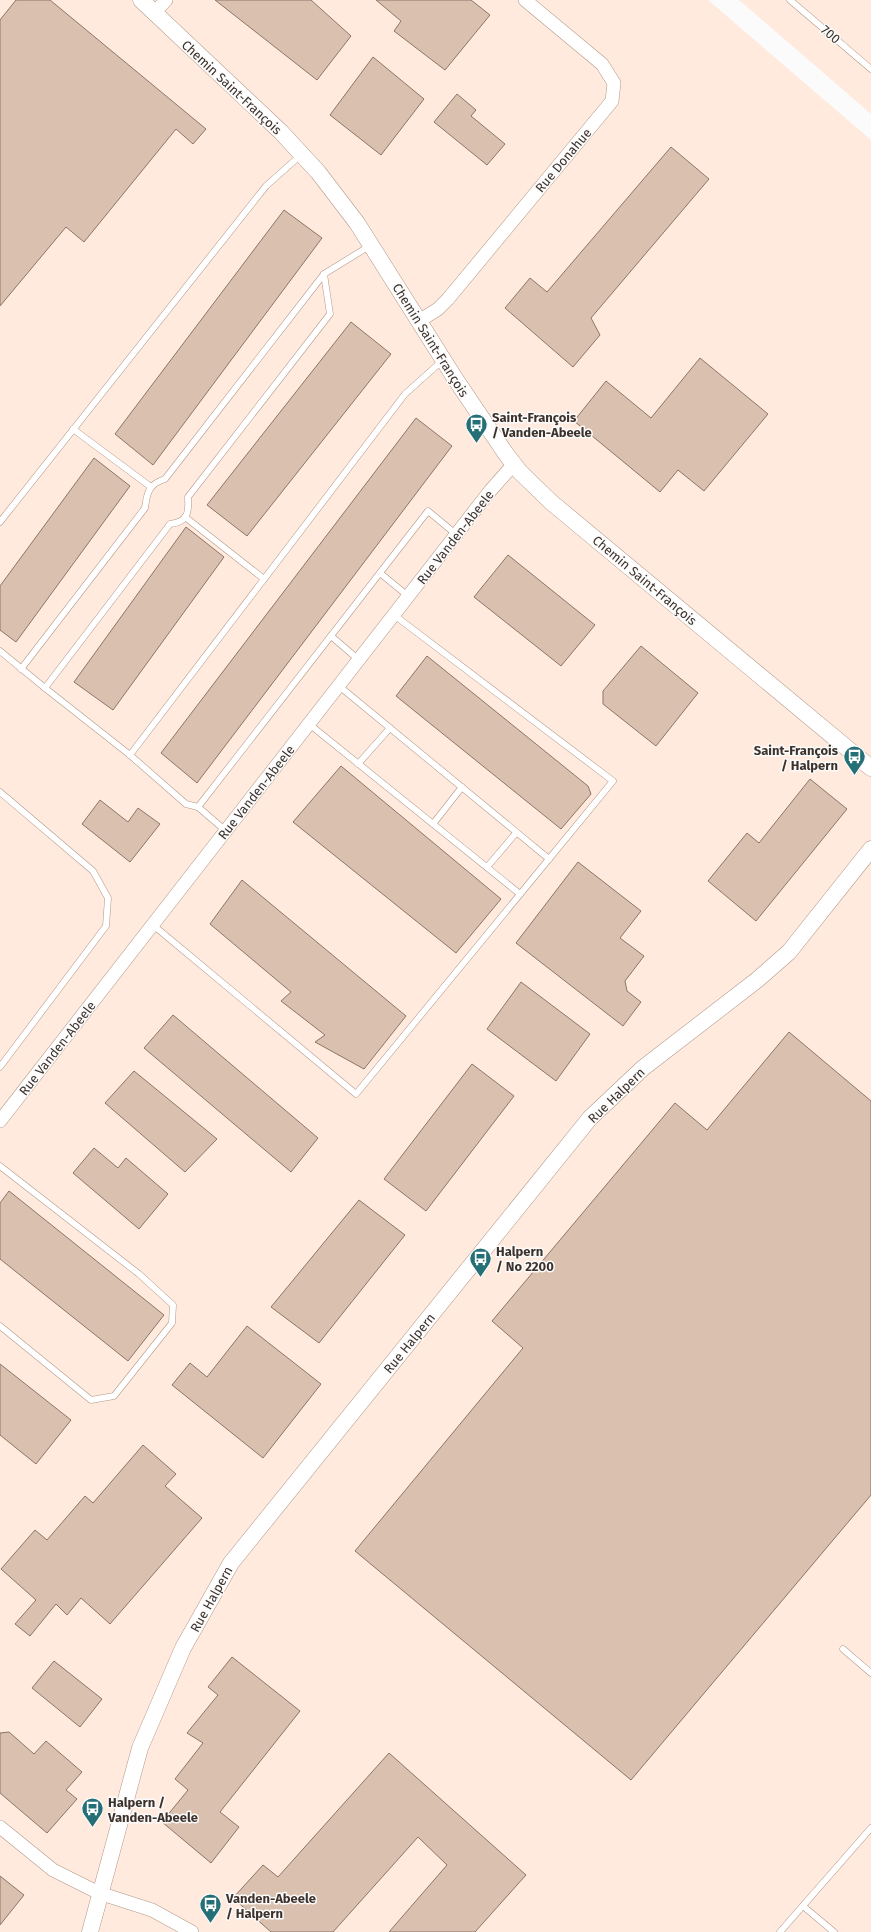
<svg xmlns="http://www.w3.org/2000/svg" width="871" height="1932" viewBox="0 0 871 1932" font-family="'Fira Sans',sans-serif">
  <rect width="100%" height="100%" fill="#fbfbfb"/>
  <g fill="#ffeadd">
    <polygon points="0,0 708,0 871,140 871,1932 0,1932"/>
    <polygon points="739,0 871,0 871,114"/>
  </g>
  <g fill="#dac0af" stroke="#8d7566">
    <polygon points="16,0 50,0 206,129 193,144 176,129 84,242 66,227 0,306 0,20"/>
    <polygon points="215,0 311,0 351,36 317,80"/>
    <polygon points="376,0 471,0 490,15 445,70 394,31 401,21"/>
    <polygon points="373,57 424,99 381,155 330,115"/>
    <polygon points="457,94 476,110 471,116 505,144 487,165 434,122"/>
    <polygon points="671,147 709,179 591,318 600,335 573,367 505,308 530,278 547,292"/>
    <polygon points="284,210 322,238 153,465 115,434"/>
    <polygon points="351,322 391,354 247,536 207,505"/>
    <polygon points="700,358 768,414 704,491 678,470 660,492 574,421 606,381 651,418"/>
    <polygon points="416,418 452,446 197,783 161,753"/>
    <polygon points="94,458 130,486 16,642 0,630 0,586"/>
    <polygon points="186,527 224,557 113,710 74,682"/>
    <polygon points="508,555 595,625 561,666 474,597"/>
    <polygon points="641,646 698,693 656,746 603,704 603,691"/>
    <polygon points="427,656 588,786 591,794 561,829 396,696"/>
    <polygon points="341,766 501,899 456,953 293,822"/>
    <polygon points="810,779 847,809 756,921 708,881 747,833 759,843"/>
    <polygon points="100,800 128,822 138,808 160,824 130,862 82,824"/>
    <polygon points="578,862 641,911 620,938 644,956 625,981 627,991 641,1002 623,1026 516,943"/>
    <polygon points="242,880 406,1016 364,1069 315,1042 325,1035 281,1001 291,992 210,924"/>
    <polygon points="521,982 590,1034 556,1081 487,1029"/>
    <polygon points="173,1015 318,1138 291,1172 144,1048"/>
    <polygon points="789,1032 871,1101 871,1495 631,1780 355,1551 523,1348 492,1321 675,1103 707,1130"/>
    <polygon points="472,1064 514,1096 426,1211 384,1179"/>
    <polygon points="134,1071 217,1139 185,1172 105,1103"/>
    <polygon points="94,1148 118,1168 126,1158 168,1194 139,1229 73,1173"/>
    <polygon points="9,1191 164,1315 128,1361 0,1259 0,1203"/>
    <polygon points="359,1200 405,1235 319,1343 271,1307"/>
    <polygon points="247,1326 321,1384 263,1458 172,1385 190,1363 207,1377"/>
    <polygon points="0,1364 71,1420 36,1464 0,1435"/>
    <polygon points="143,1445 176,1474 165,1486 202,1518 110,1624 81,1598 67,1615 56,1604 30,1636 15,1624 36,1600 1,1569 35,1530 47,1540 85,1496 93,1503"/>
    <polygon points="232,1657 300,1711 220,1812 239,1827 211,1863 162,1822 188,1790 175,1779 203,1743 187,1733 218,1695 208,1687"/>
    <polygon points="54,1661 102,1699 80,1727 32,1688"/>
    <polygon points="9,1732 34,1754 46,1741 82,1772 66,1790 77,1799 47,1833 0,1793 0,1733"/>
    <polygon points="389,1753 526,1875 475,1932 389,1932 447,1865 418,1837 333,1932 271,1932 233,1898 263,1865 278,1877"/>
    <polygon points="0,1876 24,1895 0,1925"/>
  </g>
  <g fill="none" stroke-linecap="round" stroke-linejoin="round">
    <defs>
      <g id="service">
        <polyline points="790,0 871,69"/>
        <polyline points="73,429 151,487"/>
        <polyline points="185,517 264,579"/>
        <polyline points="0,522 266,186 302,154"/>
        <polyline points="380,573 408,596"/>
        <polyline points="331,636 359,660"/>
        <path d="M 0,651 L 45,688 L 170,524 C 188,522 189,513 188,497 L 330,314 L 324,274"/>
        <path d="M 21,669 L 145,508 C 147,492 149,484 165,479 L 324,274 L 371,245"/>
        <polyline points="339,686 549,859"/>
        <polyline points="45,688 130,755 186,804 198,807"/>
        <polyline points="309,724 520,894"/>
        <polyline points="130,755 405,394 443,360"/>
        <polyline points="358,764 390,728"/>
        <polyline points="0,792 93,871 108,898 106,926 0,1067"/>
        <polyline points="433,824 462,787"/>
        <polyline points="226,831 198,807 428,511 457,535"/>
        <polyline points="487,867 516,833"/>
        <polyline points="153,925 356,1094 613,781 394,615"/>
        <polyline points="0,1166 139,1274 173,1305 172,1323 114,1396 91,1400 0,1326"/>
        <polyline points="843,1649 871,1673"/>
        <polyline points="803,1906 834,1932"/>
        <polyline points="780,1932 871,1828"/>
      </g>
      <g id="minor">
        <polyline points="154,13 166,0"/>
        <polyline points="419,321 438,309 448,299 612,101 614,83 602,64 525,0"/>
        <polyline points="0,1121 490,491 513,465"/>
        <polyline points="0,1827 53,1870 99,1893 152,1910 192,1932"/>
      </g>
      <g id="tertiary">
        <polyline points="141,0 281,132 318,172 357,223 456,380 506,454 520,472 551,502 871,768"/>
        <polyline points="90,1932 140,1748 183,1648 231,1563 590,1118 643,1068 757,980 789,952 871,849"/>
      </g>
    </defs>
    <use href="#service" stroke="#b19888" stroke-width="7"/>
    <use href="#minor" stroke="#b19888" stroke-width="14"/>
    <use href="#tertiary" stroke="#b19888" stroke-width="17"/>
    <use href="#service" stroke="#fff" stroke-width="6"/>
    <use href="#minor" stroke="#fff" stroke-width="13"/>
    <use href="#tertiary" stroke="#fff" stroke-width="16"/>
  </g>
  <defs>
    <symbol id="bus-pin" viewBox="-11 -11 22 30"><path d="M0 17L-7.5 6A9.5 9.5 0 1 1 7.5 6Z" fill="#256f76" stroke="#fbfbfb"/><path d="M-5-6H5V4H4V6H2V4H-2V6H-4V4H-5ZM-3.5-4V0h7V-4ZM-3.5 1.2v1.5H-2V1.2ZM2 1.2v1.5H3.5V1.2Z" fill="#fff"/></symbol>
  </defs>
  <g fill-rule="evenodd">
    <use href="#bus-pin" x="464" y="412" width="25" height="34"/>
    <use href="#bus-pin" x="842" y="744" width="25" height="34"/>
    <use href="#bus-pin" x="468" y="1246" width="25" height="34"/>
    <use href="#bus-pin" x="80" y="1796" width="25" height="34"/>
    <use href="#bus-pin" x="198" y="1892" width="25" height="34"/>
  </g>
  <g text-anchor="middle" stroke-width="3" stroke-linejoin="round" paint-order="stroke">
    <g font-size="13" fill="#3c312b" stroke="#fbfbfb">
      <text transform="translate(831 34) rotate(40)" y="5">700</text>
      <text transform="translate(232 87) rotate(43)" y="5">Chemin Saint-François</text>
      <text transform="translate(563 160) rotate(-50)" y="5">Rue Donahue</text>
      <text transform="translate(431 340) rotate(58)" y="5">Chemin Saint-François</text>
      <text transform="translate(455 537) rotate(-52)" y="5">Rue Vanden-Abeele</text>
      <text transform="translate(645 580) rotate(40)" y="5">Chemin Saint-François</text>
      <text transform="translate(256 792) rotate(-52)" y="5">Rue Vanden-Abeele</text>
      <text transform="translate(57 1048) rotate(-52)" y="5">Rue Vanden-Abeele</text>
      <text transform="translate(616 1095) rotate(-44)" y="5">Rue Halpern</text>
      <text transform="translate(409 1343) rotate(-51)" y="5">Rue Halpern</text>
      <text transform="translate(211 1599) rotate(-61)" y="5">Rue Halpern</text>
    </g>
    <g font-size="13" font-weight="bold" fill="#3c312b" stroke="#fbfbfb" text-anchor="start">
      <text x="492" y="422">Saint-François<tspan x="492" dy="15">/ Vanden-Abeele</tspan></text>
      <text x="838" y="755" text-anchor="end">Saint-François<tspan x="838" dy="15">/ Halpern</tspan></text>
      <text x="496" y="1256">Halpern<tspan x="496" dy="15">/ No 2200</tspan></text>
      <text x="108" y="1807">Halpern /<tspan x="108" dy="15">Vanden-Abeele</tspan></text>
      <text x="226" y="1903">Vanden-Abeele<tspan x="226" dy="15">/ Halpern</tspan></text>
    </g>
  </g>
</svg>
